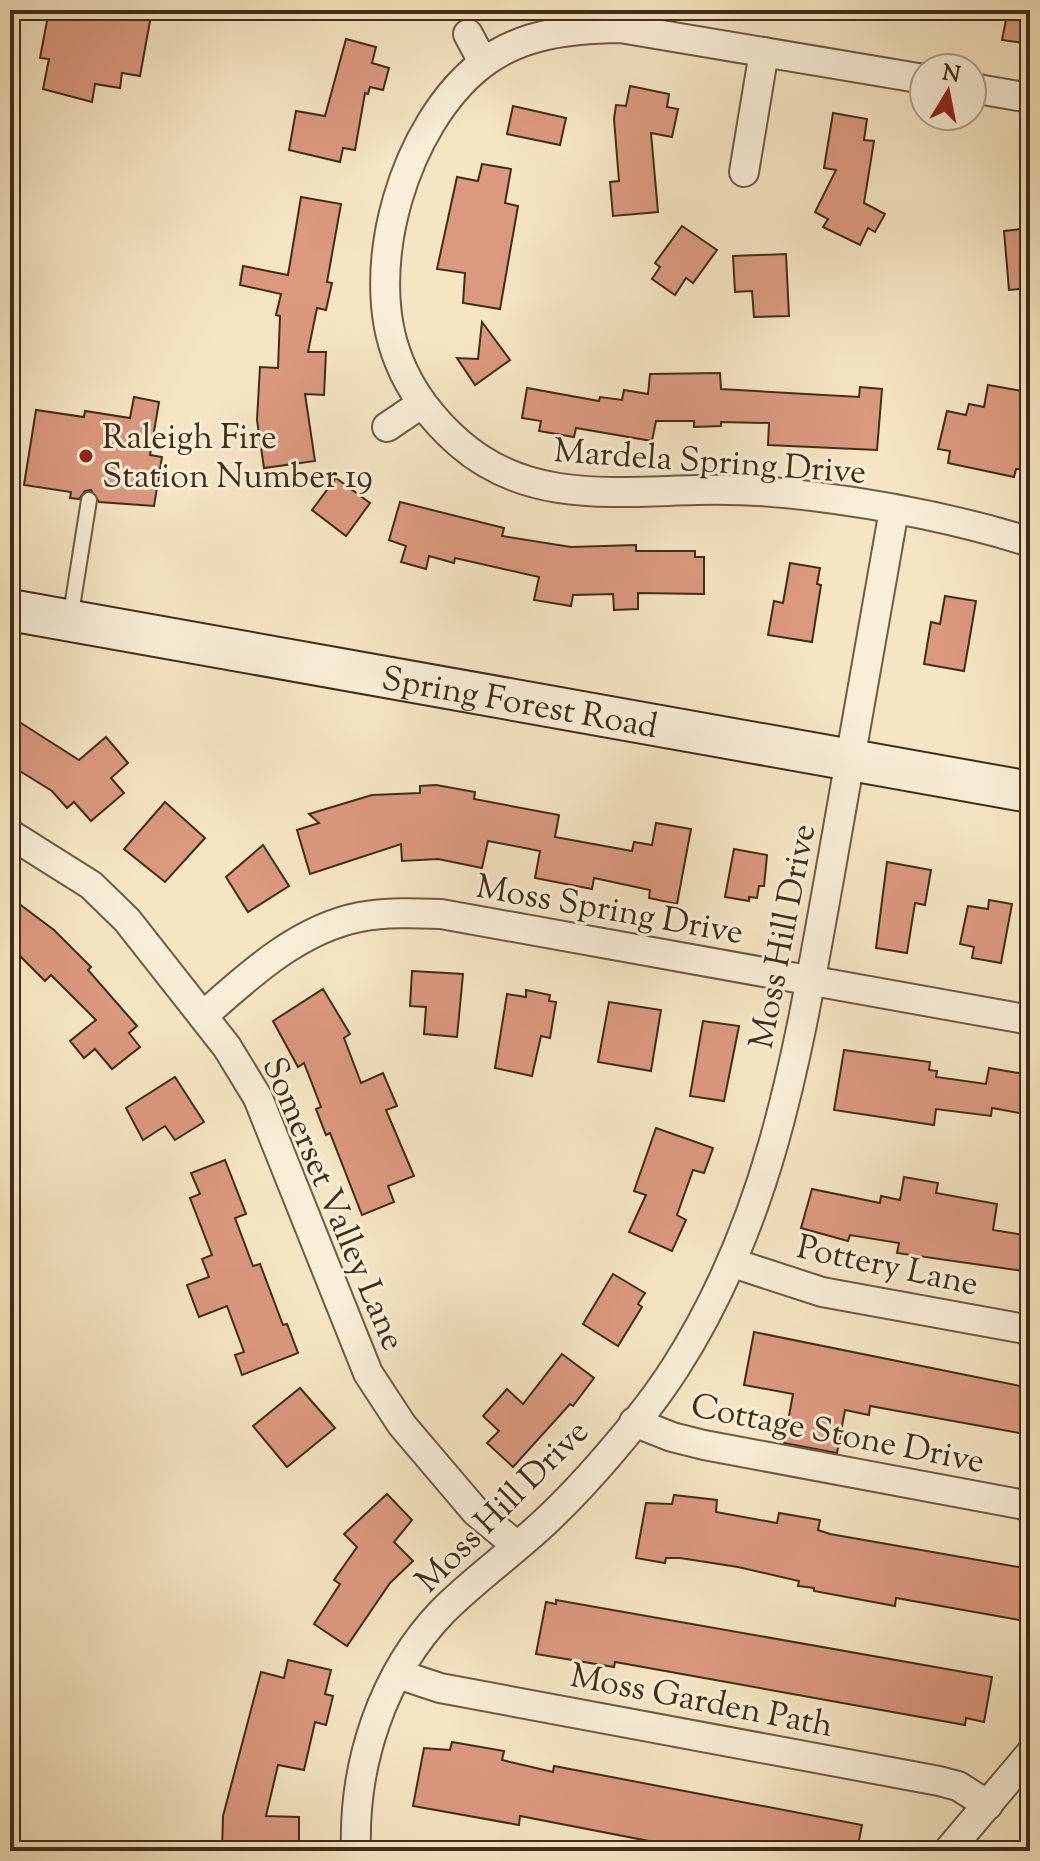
<svg xmlns="http://www.w3.org/2000/svg" width="1040" height="1861" viewBox="0 0 1040 1861" font-family="'Sorts Mill Goudy',serif">
  <rect width="100%" height="100%" fill="#f6e5c3"/>
  <filter id="stains"><feTurbulence type="fractalNoise" baseFrequency=".0025" numOctaves="4"/><feColorMatrix values="0 0 0 0 .2 0 0 0 0 .09 0 0 0 0 .02 0 0 0 .5 -.17"/></filter>
  <radialGradient id="worn" r=".72"><stop offset=".6" stop-color="#630" stop-opacity="0"/><stop offset="1" stop-color="#630" stop-opacity=".3"/></radialGradient>
  <g fill="#db997f" stroke="#402d18" stroke-width="2">
    <polygon points="49,10 152,10 140,76 122,73 120,88 95,84 92,102 43,89 49,59 40,58"/>
    <polygon points="1008,10 1030,10 1030,44 1002,40"/>
    <polygon points="346,39 376,47 372,63 389,68 383,90 370,87 368,94 365,93 355,150 343,148 340,162 289,150 296,111 325,116"/>
    <polygon points="630,86 669,94 667,107 678,109 672,137 651,133 658,212 613,216 610,182 619,181 614,119 616,105 626,106"/>
    <polygon points="513,106 566,118 560,145 507,134"/>
    <polygon points="833,113 867,119 864,140 874,141 864,203 885,214 875,232 868,228 860,245 823,227 828,219 815,212 836,170 824,168"/>
    <polygon points="482,164 511,169 505,203 518,206 500,309 463,303 465,273 437,269 457,177 478,181"/>
    <polygon points="301,197 341,204 327,282 332,283 326,310 317,308 308,352 326,352 324,395 305,394 315,461 264,468 257,420 260,367 278,368 280,316 276,315 281,294 240,285 243,266 288,275"/>
    <polygon points="682,226 717,250 693,283 686,278 675,295 652,279 660,267 655,263"/>
    <polygon points="1030,228 1030,288 1009,290 1004,231"/>
    <polygon points="786,254 789,316 754,317 752,291 735,292 733,256"/>
    <polygon points="482,322 510,360 475,385 457,358 478,359"/>
    <polygon points="720,373 721,389 859,397 860,387 882,389 877,450 768,445 769,423 721,422 721,426 694,427 694,421 656,421 652,441 576,428 574,437 539,431 541,421 522,418 527,388 599,401 600,397 622,400 624,390 648,394 650,374"/>
    <polygon points="988,385 1028,392 1021,416 1030,419 1030,469 1016,469 1014,477 948,463 950,451 938,449 947,411 966,415 969,404 984,407"/>
    <polygon points="134,397 159,402 150,455 162,457 154,506 99,502 91,490 85,491 79,499 70,498 71,492 24,485 36,410 84,417 85,411 130,418"/>
    <polygon points="336,478 370,503 346,536 312,510"/>
    <polygon points="400,502 504,528 502,536 571,547 636,545 636,551 695,551 695,557 704,557 704,594 638,593 638,609 614,610 613,594 573,595 571,606 534,600 539,577 455,558 454,563 429,556 426,569 401,562 406,546 389,540"/>
    <polygon points="790,563 820,568 817,584 821,585 812,642 768,635 774,601 783,603"/>
    <polygon points="945,596 976,601 964,671 924,664 931,622 940,624"/>
    <polygon points="10,716 79,760 106,737 128,763 111,778 124,793 91,821 74,802 67,808 52,791 10,765"/>
    <polygon points="436,785 475,792 474,799 559,815 555,837 632,851 634,842 652,845 656,823 691,829 677,904 649,898 650,890 594,878 592,889 535,878 540,851 488,841 482,868 438,859 402,861 401,844 310,874 297,830 319,823 309,814 372,795 420,793 420,786"/>
    <polygon points="165,802 205,838 165,882 124,849"/>
    <polygon points="263,845 289,886 248,912 226,877"/>
    <polygon points="734,849 767,855 764,886 759,886 757,898 749,897 749,901 725,897"/>
    <polygon points="887,862 931,870 925,905 915,903 907,953 876,948"/>
    <polygon points="10,897 54,930 91,967 88,970 137,1026 129,1033 140,1047 112,1069 95,1049 84,1058 70,1041 96,1020 51,975 45,981 10,946"/>
    <polygon points="989,900 1012,904 1001,963 972,958 974,947 960,944 968,906 988,909"/>
    <polygon points="412,971 463,974 457,1037 424,1034 426,1007 410,1006"/>
    <polygon points="323,989 350,1034 344,1038 361,1083 383,1073 397,1106 386,1110 414,1176 388,1186 394,1202 362,1215 330,1133 326,1135 316,1109 321,1107 304,1063 298,1067 273,1021"/>
    <polygon points="526,990 550,995 549,1001 556,1002 550,1038 541,1036 532,1076 495,1068 507,994 526,997"/>
    <polygon points="609,1002 661,1010 651,1071 598,1062"/>
    <polygon points="703,1021 739,1026 724,1101 690,1096"/>
    <polygon points="844,1050 930,1062 929,1070 937,1071 936,1077 986,1084 989,1068 1030,1075 1030,1115 992,1108 991,1116 936,1109 934,1125 834,1110"/>
    <polygon points="175,1077 204,1122 175,1140 165,1126 143,1140 126,1108"/>
    <polygon points="656,1128 713,1148 704,1173 693,1170 677,1215 686,1220 672,1251 629,1232 646,1195 634,1191"/>
    <polygon points="225,1160 246,1214 235,1218 253,1266 260,1264 283,1325 287,1324 298,1353 242,1375 235,1355 244,1352 227,1306 199,1317 187,1285 209,1277 202,1259 212,1255 190,1198 200,1194 191,1173"/>
    <polygon points="904,1177 938,1183 936,1193 997,1204 993,1230 1030,1236 1030,1272 897,1253 899,1243 850,1235 848,1241 801,1228 812,1189 880,1203 881,1196 900,1200"/>
    <polygon points="613,1274 645,1293 638,1304 642,1307 618,1346 583,1324"/>
    <polygon points="754,1332 1030,1388 1030,1435 870,1406 869,1415 845,1410 837,1453 784,1443 793,1394 744,1385"/>
    <polygon points="562,1354 594,1378 573,1406 570,1404 513,1467 487,1443 499,1431 483,1416 507,1389 523,1404"/>
    <polygon points="300,1388 335,1428 287,1467 253,1426"/>
    <polygon points="387,1494 412,1520 394,1542 413,1561 390,1583 347,1646 314,1624 340,1584 334,1580 357,1547 344,1534"/>
    <polygon points="674,1495 717,1500 716,1512 777,1523 779,1513 820,1520 818,1530 830,1534 1030,1569 1030,1622 896,1598 895,1606 814,1591 814,1588 798,1586 799,1581 738,1567 680,1558 666,1558 665,1563 636,1558 646,1503 672,1504"/>
    <polygon points="556,1600 992,1677 984,1722 966,1718 965,1725 615,1662 614,1667 536,1654 546,1602 556,1604"/>
    <polygon points="288,1660 331,1670 325,1694 333,1696 326,1725 315,1722 304,1770 278,1765 266,1816 299,1817 299,1846 291,1846 291,1851 222,1851 223,1816 261,1672 284,1678"/>
    <polygon points="452,1742 504,1751 502,1760 553,1772 554,1766 862,1825 857,1851 740,1851 686,1843 685,1848 520,1816 519,1825 413,1806 424,1748 450,1750"/>
  </g>
  <g fill="none" stroke-linecap="round" stroke-linejoin="round">
    <defs>
      <polyline id="service" points="70,620 89,500"/>
      <g id="minor">
        <polyline points="468,34 483,62"/>
        <path d="M 924,79 L 620,28 C 571,29 522,33 482,64 C 405,123 361,269 399,361 C 412,394 433,420 459,443 C 527,503 613,492 696,490 C 734,489 774,491 811,496 C 884,505 960,520 1030,542"/>
        <polyline points="972,88 1030,98"/>
        <polyline points="744,172 764,52"/>
        <polyline points="387,427 421,404"/>
        <polyline points="10,834 91,885 127,920 227,1047 258,1098 368,1373 402,1425 476,1512 516,1545"/>
        <path d="M 203,1016 C 248,976 298,929 360,917 C 386,912 414,913 441,914 L 1030,1020"/>
        <polyline points="733,1263 822,1292 1030,1330"/>
        <polyline points="634,1422 672,1437 704,1445 1030,1506"/>
        <polyline points="398,1674 440,1688 939,1781 958,1786 988,1805"/>
        <path d="M 356,1851 C 353,1765 382,1674 443,1611 C 475,1579 512,1553 545,1522 C 586,1484 645,1415 675,1368 C 772,1217 798,1051 829,879 C 851,756 873,633 894,510"/>
        <polyline points="948,1851 1030,1754"/>
      </g>
      <g id="secondary">
        <path id="s1" d="M 10,610 L 1030,792"/>
      </g>
    </defs>
    <use href="#service" stroke="#6e5b43" stroke-width="18"/>
    <use href="#minor" stroke="#6e5b43" stroke-width="32"/>
    <use href="#secondary" stroke="#402d18" stroke-width="44"/>
    <use href="#service" stroke="#f9eed8" stroke-width="14"/>
    <use href="#minor" stroke="#f9eed8" stroke-width="28"/>
    <use href="#secondary" stroke="#f9eed8" stroke-width="40"/>
  </g>
  <circle fill="#8f2418" stroke="#f9eed8" stroke-width="3" cx="86" cy="456" r="8"/>
  <g text-anchor="middle" stroke-width="6" stroke-linejoin="round" paint-order="stroke">
    <g font-size="34" fill="#402d18" stroke="#f9eed8" text-anchor="start">
      <text x="102" y="448">Raleigh Fire<tspan x="102" dy="39">Station Number 19</tspan></text>
    </g>
    <g font-size="34" fill="#402d18" stroke="#f9eed8">
      <text transform="translate(710 460) rotate(4)" y="12">Mardela Spring Drive</text>
      <text dy="12" stroke="none"><textPath href="#s1" startOffset="518">Spring Forest Road</textPath></text>
      <text transform="translate(610 908) rotate(10)" y="12">Moss Spring Drive</text>
      <text transform="translate(781 936) rotate(-79)" y="12">Moss Hill Drive</text>
      <text transform="translate(335 1203) rotate(67)" y="12">Somerset Valley Lane</text>
      <text transform="translate(888 1264) rotate(12)" y="12">Pottery Lane</text>
      <text transform="translate(838 1432) rotate(11)" y="12">Cottage Stone Drive</text>
      <text transform="translate(501 1505) rotate(-45)" y="12">Moss Hill Drive</text>
      <text transform="translate(702 1699) rotate(11)" y="12">Moss Garden Path</text>
    </g>
  </g>
  <rect width="1040" height="1861" fill="none" stroke="#f6e5c3" stroke-width="40"/>
  <rect x="12" y="12" width="1016" height="1837" fill="none" stroke="#402d18" stroke-width="4"/>
  <rect x="20" y="20" width="1000" height="1821" fill="none" stroke="#402d18" stroke-width="2"/>
  <g transform="translate(948 92) rotate(10)"><circle r="38" fill="#f9eed8" stroke="#afa18b" stroke-width="2"/>
  <path d="M0-6L14 30L0 20L-14 30Z" fill="#8f2418"/>
  <text y="-12" font-size="22" font-weight="bold" text-anchor="middle" fill="#402d18">N</text>
  </g>
  <rect width="100%" height="100%" filter="url(#stains)"/>
  <rect width="100%" height="100%" fill="url(#worn)"/>
</svg>
